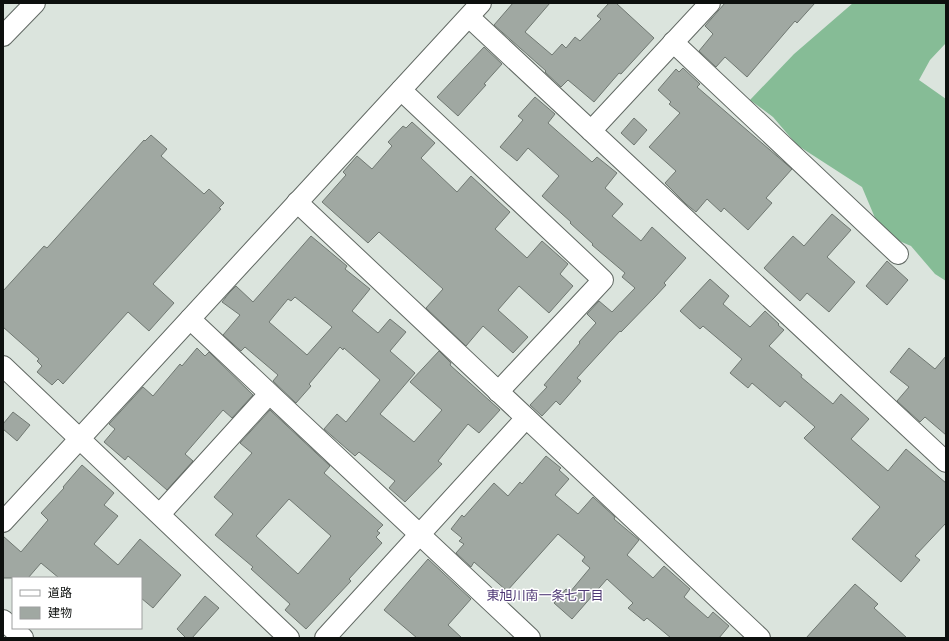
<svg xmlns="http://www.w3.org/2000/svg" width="949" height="641" viewBox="0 0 949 641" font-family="Raleway,'Noto Sans JP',sans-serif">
  <rect width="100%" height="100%" fill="#dbe4dd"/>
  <polygon fill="#86bc96" points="853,3 946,3 946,43 930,60 919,80 946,99 946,281 935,274 911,246 897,240 878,225 862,187 797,145 773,117 750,100 794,54"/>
  <g fill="#a0a8a2" stroke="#707872" fill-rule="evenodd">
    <polygon points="513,3 550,3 525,32 552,55 562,44 566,48 575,37 580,41 601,19 597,16 609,3 616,3 654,38 621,74 619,73 594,102 568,80 561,87 545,72 546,71 494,25"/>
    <polygon points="725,3 815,3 797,23 795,21 747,77 725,57 716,67 699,51 713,34 705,26"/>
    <polygon points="484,47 502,64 484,84 486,85 458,116 437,97"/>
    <polygon points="683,68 700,84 697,87 792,169 766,198 772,203 748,230 724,208 721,212 707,199 696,212 686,204 665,183 676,171 649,147 680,113 669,104 671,102 658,90 676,69 679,72"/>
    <polygon points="535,97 555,114 548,123 592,162 597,157 617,173 605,188 623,204 612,216 641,241 652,227 686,258 664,283 666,285 654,298 621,332 620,331 577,378 581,381 560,405 556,401 542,416 530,405 547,387 544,385 580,343 579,342 596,323 587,314 599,301 612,312 635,288 622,277 625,273 592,245 593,244 570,223 571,222 542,196 559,176 528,148 517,161 500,147 523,120 518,116"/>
    <polygon points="634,118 647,130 634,145 621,133"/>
    <polygon points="412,122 435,143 421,158 457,192 471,176 510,212 495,229 527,258 542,241 568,264 560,274 573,286 549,313 519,286 498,310 528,337 513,353 483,326 466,346 426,308 443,289 379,232 368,243 322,202 346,175 343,172 357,156 372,169 392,146 388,142 403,126 406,128"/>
    <polygon points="151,135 167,149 161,156 204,194 209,189 224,203 219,208 221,209 153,284 174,303 149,331 128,312 63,384 58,379 52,385 37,372 42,366 37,361 39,359 3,327 3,291 44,246 47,248 144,140 145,141"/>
    <polygon points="832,214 851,230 827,257 855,282 829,312 807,293 800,301 764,268 793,236 804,246"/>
    <path d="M 311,236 L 347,266 L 345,269 L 370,289 L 352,311 L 378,333 L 390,319 L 406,332 L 390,351 L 415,373 L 380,414 L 414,442 L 442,410 L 410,382 L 439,351 L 451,363 L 450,365 L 500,410 L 479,433 L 468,424 L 438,461 L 442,464 L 405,502 L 389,488 L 395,481 L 359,452 L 355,456 L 324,429 L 337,414 L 346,422 L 380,380 L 344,348 L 343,350 L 340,347 L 309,384 L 311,386 L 296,403 L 273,381 L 278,375 L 245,347 L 241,351 L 223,335 L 240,315 L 222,302 L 229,293 L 236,286 L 253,302 ZM 295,297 L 332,327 L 307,355 L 269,322 L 288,299 L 291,301 Z"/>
    <polygon points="887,261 908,280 887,305 866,286"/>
    <polygon points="710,279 729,296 723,304 750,327 765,311 779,324 778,325 784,330 769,346 802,375 801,377 833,404 841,394 869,419 851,439 888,471 906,449 946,483 946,523 915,556 920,560 901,582 852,539 880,507 804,438 815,427 785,401 780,407 752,383 748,388 730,373 742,359 703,326 700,329 680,311"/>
    <polygon points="197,348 205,356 209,352 253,395 232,418 223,410 185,454 193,461 167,490 128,456 125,460 104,442 115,429 109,424 143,387 153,396 180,364 182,366"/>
    <polygon points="909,348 935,369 946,356 946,435 925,417 920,422 897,401 909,387 890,372"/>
    <path d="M 270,410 L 330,466 L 324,473 L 383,525 L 377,531 L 380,533 L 376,537 L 382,543 L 349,579 L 351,581 L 306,629 L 285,610 L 290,604 L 251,569 L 253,567 L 215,535 L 233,514 L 214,497 L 252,453 L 240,443 ZM 289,499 L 331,536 L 298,574 L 256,536 Z"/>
    <polygon points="13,412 30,425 17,441 3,429 3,424"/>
    <polygon points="546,456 561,468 559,470 569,479 555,495 578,514 593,497 615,517 614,519 639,540 627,555 653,578 664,566 690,589 684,597 708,618 713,612 729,626 719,638 671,638 647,618 644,621 628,608 633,603 607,579 572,619 554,603 566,589 570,592 590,568 582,561 585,557 558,534 507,591 474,562 471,567 456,553 464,544 459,541 462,538 451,529 462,515 464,517 494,483 508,496 520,482 522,484"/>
    <polygon points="82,465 114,493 104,505 118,516 94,544 118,565 140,539 181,575 153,608 141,598 141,578 59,578 41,563 28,578 3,578 3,536 21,552 48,520 41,513 64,488 63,487"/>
    <polygon points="428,559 471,599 448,625 462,638 417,638 384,610"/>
    <polygon points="855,584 878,604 874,608 907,638 806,638"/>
    <polygon points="205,596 219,608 192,638 186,638 177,629"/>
  </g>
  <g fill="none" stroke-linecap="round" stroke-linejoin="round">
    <defs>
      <g id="minor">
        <polyline points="469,17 946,462"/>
        <polyline points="3,36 35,3"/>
        <polyline points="673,42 898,254"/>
        <polyline points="401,90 603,280 498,392"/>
        <polyline points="591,131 710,3"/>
        <polyline points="297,202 760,638"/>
        <polyline points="190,319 530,638"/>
        <polyline points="3,366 289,638"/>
        <polyline points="160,514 269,394"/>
        <polyline points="3,522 481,3"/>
        <polyline points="3,620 23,638"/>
        <polyline points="325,638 526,418"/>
      </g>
    </defs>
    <use href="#minor" stroke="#616863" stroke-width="22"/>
    <use href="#minor" stroke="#fff" stroke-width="20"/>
  </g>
  <g text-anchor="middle" stroke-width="3" stroke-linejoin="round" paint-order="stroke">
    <g font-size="13" fill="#4d3874" stroke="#fff">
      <text x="545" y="600">東旭川南一条七丁目</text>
    </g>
  </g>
  <rect width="949" height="641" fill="none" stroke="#0d100e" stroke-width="8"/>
  <rect x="12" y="577" width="130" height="52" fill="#ffffff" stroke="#9e9f9f"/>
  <rect x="20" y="590" width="20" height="6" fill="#ffffff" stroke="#9e9f9f"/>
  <text x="48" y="597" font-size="12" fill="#0d100e">道路</text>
  <rect x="20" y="607" width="20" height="12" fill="#a0a8a2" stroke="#9e9f9f"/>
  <text x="48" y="617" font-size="12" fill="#0d100e">建物</text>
</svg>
